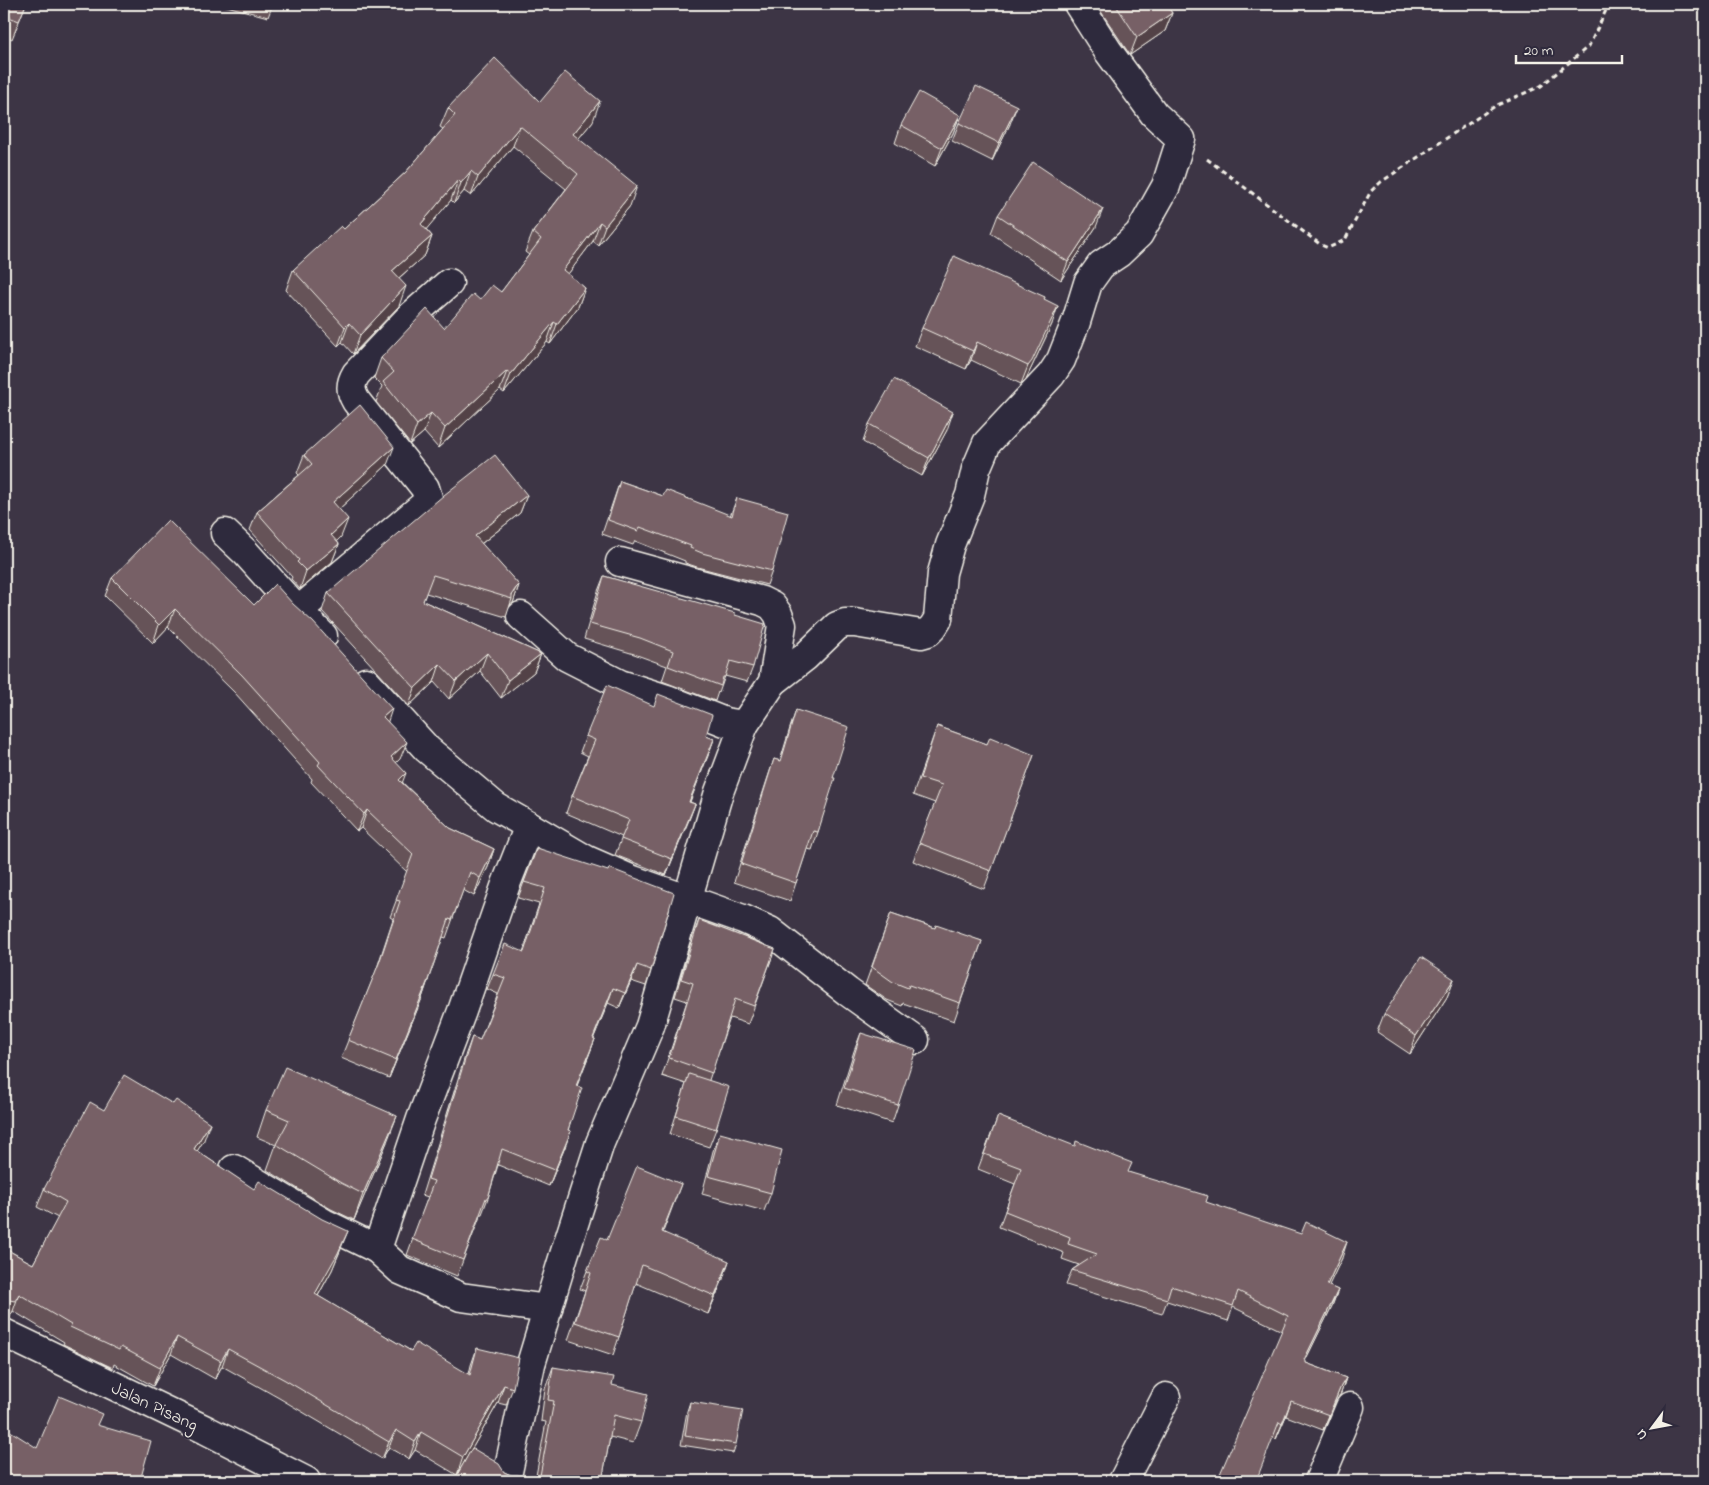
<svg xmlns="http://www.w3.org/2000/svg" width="1709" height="1485" viewBox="0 0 1709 1485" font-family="'Indie Flower',sans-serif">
  <rect width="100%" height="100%" fill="#3d3545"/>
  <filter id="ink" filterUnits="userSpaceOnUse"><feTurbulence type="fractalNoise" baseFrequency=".02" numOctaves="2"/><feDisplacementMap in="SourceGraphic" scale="10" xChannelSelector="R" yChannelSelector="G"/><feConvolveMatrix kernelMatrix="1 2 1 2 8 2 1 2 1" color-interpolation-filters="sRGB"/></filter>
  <g filter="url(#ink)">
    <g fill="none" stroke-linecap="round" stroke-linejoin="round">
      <defs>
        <g id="minor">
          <polyline points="225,533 245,552 298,611"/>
          <polyline points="620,562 762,601 772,606 778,614 782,625 773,682"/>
          <path d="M 323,636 L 298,611 L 424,505 L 428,498 L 425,488 L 356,401 C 350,391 350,384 356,374 L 410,317 L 449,283"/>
          <polyline points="366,682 427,749 496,807 529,826"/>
          <polyline points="744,725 773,682 805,657 837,626 845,623 855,623 921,634 928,632 933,627 938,619 942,573 950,545 970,495 976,469 987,443 1051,375 1061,360 1076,322 1088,283 1101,265 1119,253 1139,234 1166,186 1181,139 1154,114 1108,51 1078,4"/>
          <polyline points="234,1169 324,1223 377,1249"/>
          <polyline points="548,1309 461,1297 400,1270 377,1249 421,1119 462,1011 506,884 529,826 587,860 633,880 743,919 770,931 848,992 915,1040"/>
          <polyline points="4,1333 206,1430 306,1481"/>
          <polyline points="506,1481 531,1364 564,1255 600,1143 650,1026 719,792 744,725 725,722 667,699 620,684 567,657 521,616"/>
          <polyline points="1123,1481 1166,1397"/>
          <polyline points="1319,1481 1350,1407"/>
        </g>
      </defs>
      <use href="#minor" stroke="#f4f1e8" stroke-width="31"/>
      <polyline stroke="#f4f1e8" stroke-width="3" stroke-dasharray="5 4" stroke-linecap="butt" points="1207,159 1321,245 1328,248 1345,240 1371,191 1381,182 1495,106 1541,86 1589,46 1609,4"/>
      <use href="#minor" stroke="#2f2a3d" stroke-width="28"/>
    </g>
    <g fill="#665358" stroke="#f4f1e8">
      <polygon points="4,4 26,4 12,39 4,35"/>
      <polygon points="140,4 156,4 153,10"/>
      <polygon points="219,4 273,4 268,17"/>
      <polygon points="1096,4 1166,4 1172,13 1165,31 1130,55"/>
      <polygon points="540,102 593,121 578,139 630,206 598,245 593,241 568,274 585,288 578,307 550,344 547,342 504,393 500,390 438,448 424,432 410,444 376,402 382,386 374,378 381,358 444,328 480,300 501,292 529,255 525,252 533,232 566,189 513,146 471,196 464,191 454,203 451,200 426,229 432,236 425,255 399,278 399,306 353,354 342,342 338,346 286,290 293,270 344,229 406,172 443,129 440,127 448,108"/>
      <polygon points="960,115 953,133 935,166 895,143 901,125"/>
      <polygon points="959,123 1010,124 992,161 952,141"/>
      <polygon points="998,215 1096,227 1061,280 991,233"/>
      <polygon points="1045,297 1044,299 1052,324 1026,379 1021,384 971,360 966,369 915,346 922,328"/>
      <polygon points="869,424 947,430 922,476 863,442"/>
      <polygon points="304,455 387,465 339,509 341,537 337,541 339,544 332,562 300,589 291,579 292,577 250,530 257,512 299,475 297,473"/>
      <polygon points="620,481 663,496 730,516 737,498 772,571 767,585 697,567 685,563 685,561 635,541 633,545 602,534"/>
      <polygon points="527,495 520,513 481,544 519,585 513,603 510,605 506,617 426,593 423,601 541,654 534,672 501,698 480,671 449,699 434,682 409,706 322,611 328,593"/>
      <polygon points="604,576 735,615 753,667 747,682 725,676 719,693 718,692 715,701 662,681 667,666 634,654 584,639 598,591"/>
      <polygon points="112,578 254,605 388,722 400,759 396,763 403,783 450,828 494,849 488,867 474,896 463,890 446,938 443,937 422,998 389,1078 341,1058 376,971 393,919 390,917 407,872 361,828 357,831 311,782 312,779 235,693 168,627 153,643 105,596"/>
      <polygon points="796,710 833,778 818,832 812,850 807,849 790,901 734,882 768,777 774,759 780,761 790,728"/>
      <polygon points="937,726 987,744 1034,755 984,889 913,861 935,803 913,795"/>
      <polygon points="586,736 706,736 714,739 690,802 695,804 666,875 615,855 622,837 566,813 572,796 588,756 580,752"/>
      <polygon points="537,848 651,970 646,986 631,981 619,1008 608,1003 593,1039 595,1039 577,1086 565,1147 549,1186 498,1165 488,1198 482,1214 481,1214 457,1276 407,1255 428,1197 422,1195 466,1053 472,1037 480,1040 498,994 487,989 493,974 523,952 539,904 518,898"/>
      <polygon points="891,913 935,928 982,941 954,1021 903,1003 902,1006 887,1000 865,985"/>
      <polygon points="699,920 775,949 748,1024 730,1018 709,1080 716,1129 709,1147 670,1134 686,1084 662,1076 687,1001 675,997 692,938"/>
      <polygon points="1454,979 1447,997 1410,1054 1377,1032 1384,1014"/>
      <polygon points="861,1033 898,1105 892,1123 837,1105 854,1051"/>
      <polygon points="173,1104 204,1140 197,1151 341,1249 332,1270 318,1296 411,1351 469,1374 471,1365 477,1348 513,1388 506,1405 498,1403 457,1475 415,1450 409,1459 389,1447 382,1459 279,1398 222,1366 215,1379 171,1354 153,1386 114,1364 113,1368 63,1344 64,1342 13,1311 9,1318 4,1318 4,1248 33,1264 58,1218 37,1207 44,1189 104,1110"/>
      <polygon points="266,1110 387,1142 354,1220 331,1209 267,1170 276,1145 257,1137"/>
      <polygon points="998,1116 1128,1172 1342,1258 1328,1286 1338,1290 1332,1306 1305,1361 1306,1363 1346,1378 1341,1393 1336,1401 1323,1430 1286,1416 1276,1439 1273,1438 1282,1331 1233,1307 1228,1321 1167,1301 1162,1314 1066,1285 1072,1270 1079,1265 1062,1259 1064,1253 999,1227 1015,1184 978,1169"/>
      <polygon points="720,1133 771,1193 764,1211 702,1194 713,1151"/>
      <polygon points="681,1184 663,1232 723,1279 708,1314 636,1283 619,1337 613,1355 568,1340 585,1291 580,1289 587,1271 607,1240"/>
      <polygon points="553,1367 612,1385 641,1422 633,1443 610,1437 602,1481 535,1481 546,1422 541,1421 545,1389"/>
      <polygon points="690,1402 736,1444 733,1453 681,1445 687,1411"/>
      <polygon points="504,1472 511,1475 529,1481 455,1481 456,1477"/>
    </g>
    <g fill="#534347" stroke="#f4f1e8">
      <polygon points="1172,13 1165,31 1130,55 1137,37"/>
      <polygon points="600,101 593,121 566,154 573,134"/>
      <polygon points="1017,106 1010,124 992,161 999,143"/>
      <polygon points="960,115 953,133 935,166 942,148"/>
      <polygon points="520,126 513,146 471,196 478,177"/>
      <polygon points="471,171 464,191 454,203 461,183"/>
      <polygon points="458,180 451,200 414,244 421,224"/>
      <polygon points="637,186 630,206 598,245 605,226"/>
      <polygon points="1103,209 1096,227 1061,280 1068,262"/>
      <polygon points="600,222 593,241 556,290 563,270"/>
      <polygon points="432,236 425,255 385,290 392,271"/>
      <polygon points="406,286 399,306 353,354 360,335"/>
      <polygon points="585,288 578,307 550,344 557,324"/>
      <polygon points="1058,306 1052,324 1026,379 1021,384 1028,366"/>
      <polygon points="554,322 547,342 504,393 511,374"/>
      <polygon points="349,323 342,342 338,346 345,327"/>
      <polygon points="977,342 971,360 966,369 973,351"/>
      <polygon points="507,371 500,390 438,448 445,428"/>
      <polygon points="953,412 947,430 922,476 929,458"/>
      <polygon points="431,413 424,432 410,444 417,425"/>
      <polygon points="394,447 387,465 327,520 333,502"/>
      <polygon points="527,495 520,513 468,554 475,536"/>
      <polygon points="348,519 341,537 325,553 331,535"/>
      <polygon points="339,544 332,562 300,589 306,571"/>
      <polygon points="519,585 513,603 510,605 512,599 511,598 516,588"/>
      <polygon points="175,609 168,627 153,643 159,625"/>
      <polygon points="487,653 480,671 449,699 456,681"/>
      <polygon points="541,654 534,672 501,698 508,680"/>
      <polygon points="440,664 434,682 409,706 415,688"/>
      <polygon points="392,709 386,727 383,717"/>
      <polygon points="714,739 708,756 683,818 689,802"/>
      <polygon points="407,742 400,759 384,774 391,757"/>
      <polygon points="406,773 399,791 399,780"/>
      <polygon points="695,804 689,820 666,875 672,859"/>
      <polygon points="367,810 361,828 357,831 364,814"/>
      <polygon points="494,849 488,867 474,896 480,878"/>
      <polygon points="637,965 631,981 619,1008 625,993"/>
      <polygon points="1454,979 1447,997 1410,1054 1416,1036"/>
      <polygon points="428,980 422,998 389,1078 396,1060"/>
      <polygon points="613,988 608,1003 587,1054 593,1038"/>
      <polygon points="595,1039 589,1055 570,1102 576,1086"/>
      <polygon points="397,1116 387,1142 354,1220 363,1194"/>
      <polygon points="210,1123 204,1140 188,1166 194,1149"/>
      <polygon points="571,1131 565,1147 549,1186 555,1170"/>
      <polygon points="9,1191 4,1206 4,1201"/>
      <polygon points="348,1231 332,1270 309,1312 315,1294"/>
      <polygon points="1347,1242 1342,1258 1322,1300 1327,1285"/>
      <polygon points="729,1261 723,1279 708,1314 715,1296"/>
      <polygon points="1338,1290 1332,1306 1298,1375 1304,1360"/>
      <polygon points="19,1294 13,1311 9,1318 4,1318 4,1313 9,1300"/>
      <polygon points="177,1337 171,1354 153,1386 160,1368"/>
      <polygon points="228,1349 222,1366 215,1379 221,1361"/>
      <polygon points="1346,1378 1341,1393 1336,1401 1323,1430 1341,1386"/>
      <polygon points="504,1385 498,1403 457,1475 463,1457"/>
      <polygon points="1291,1401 1286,1416 1276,1439 1282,1424"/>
      <polygon points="396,1430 389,1447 382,1459 389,1442"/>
      <polygon points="421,1432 415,1450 409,1459 415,1442"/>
    </g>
    <g fill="#776066" stroke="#f4f1e8">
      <polygon points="4,4 26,4 19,21 4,15"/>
      <polygon points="1115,4 1166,4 1172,13 1137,37"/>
      <polygon points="495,58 540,102 565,72 600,101 573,134 637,186 605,226 600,222 563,270 585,288 557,324 554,322 511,374 507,371 445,428 431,413 417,425 383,382 394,372 381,358 427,309 444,328 473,294 480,300 492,285 501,292 541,239 533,232 578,174 520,126 478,177 471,171 461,183 458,180 421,224 432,236 392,271 406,286 360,335 349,323 345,327 293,270 341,226 344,229 406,172 455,115 448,108"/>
      <polygon points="976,86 1017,106 999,143 959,123"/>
      <polygon points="919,92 960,115 942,148 901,125"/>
      <polygon points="1033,162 1103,209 1068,262 998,215"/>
      <polygon points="954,256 1045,297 1044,299 1058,306 1032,361 1028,366 977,342 973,351 922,328"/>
      <polygon points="894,379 953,412 929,458 869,424"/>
      <polygon points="360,405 394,447 333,502 348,519 331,535 339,544 306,571 297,562 299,560 257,512 312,464 304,455"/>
      <polygon points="495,455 527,495 475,536 519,585 516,588 512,594 512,599 433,575 423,601 541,654 508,680 487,653 456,681 440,664 415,688 328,593 444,495"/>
      <polygon points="620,481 663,496 666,490 732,516 737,498 788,512 772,571 702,553 690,548 691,546 640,527 638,531 608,520"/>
      <polygon points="168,520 254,605 275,584 293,604 313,622 392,709 383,717 407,742 391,757 406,773 399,780 450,828 494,849 480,878 470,872 452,920 449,919 428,980 396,1060 348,1040 379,963 400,901 396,900 413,854 367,810 364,814 318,765 320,762 242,675 175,609 159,625 112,578"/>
      <polygon points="604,576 735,613 735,615 765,624 753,667 730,661 725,677 723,677 721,686 668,666 673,651 640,638 590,624"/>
      <polygon points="607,685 654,706 658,694 712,715 706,736 714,739 689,802 695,804 672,859 621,839 629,820 572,796 595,740 586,736"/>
      <polygon points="796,710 849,727 833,778 835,778 818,832 813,831 796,883 741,864 774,759 781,761"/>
      <polygon points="937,726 987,744 990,737 1034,755 991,871 919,843 942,785 920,778"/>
      <polygon points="537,848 608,871 609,868 674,893 651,970 637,965 625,993 613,988 593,1038 595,1039 576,1086 582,1088 568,1130 571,1131 555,1170 502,1149 488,1198 486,1198 463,1260 412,1239 434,1181 428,1179 472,1037 480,1040 505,978 493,974 505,944 524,952 545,888 524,882"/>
      <polygon points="891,913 935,928 936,925 982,941 960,1003 909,985 908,988 893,982 872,967"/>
      <polygon points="699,920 775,949 754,1006 735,999 712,1073 669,1058 693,983 681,979"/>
      <polygon points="1421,957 1454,979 1416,1036 1384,1014"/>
      <polygon points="861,1033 916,1050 898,1105 844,1088"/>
      <polygon points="285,1067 397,1116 363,1194 341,1183 276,1144 289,1120 266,1110"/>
      <polygon points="689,1074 729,1087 716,1129 676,1116"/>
      <polygon points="124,1075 173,1104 176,1100 210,1123 194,1149 254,1189 259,1181 322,1219 348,1231 338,1253 315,1294 411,1351 416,1343 470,1375 477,1348 519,1358 513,1388 504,1385 463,1457 421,1432 415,1442 396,1430 389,1442 285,1380 228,1349 221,1361 177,1337 160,1368 121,1347 119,1350 70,1327 71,1325 19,1294 15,1301 9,1300 4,1297 4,1248 33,1264 66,1202 44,1189 90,1102 104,1110"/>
      <polygon points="998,1116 1075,1146 1076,1141 1132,1163 1128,1172 1208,1196 1206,1202 1301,1234 1306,1222 1347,1242 1327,1285 1338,1290 1304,1360 1306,1361 1306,1363 1346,1378 1341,1386 1329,1415 1291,1401 1282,1424 1279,1422 1256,1481 1217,1481 1288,1316 1238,1291 1233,1306 1171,1286 1167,1299 1072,1270 1097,1254 1068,1244 1070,1237 1005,1211 1021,1168 984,1154"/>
      <polygon points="720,1133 782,1150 771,1193 708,1176"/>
      <polygon points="637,1166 681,1184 662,1232 729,1261 715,1296 642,1265 619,1337 575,1322 591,1273 587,1271 601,1237 607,1240"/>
      <polygon points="4,1188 9,1191 4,1201"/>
      <polygon points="553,1367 614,1377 612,1385 648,1394 641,1422 614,1415 602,1481 539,1481 554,1401 548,1400"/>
      <polygon points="59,1396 102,1414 97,1425 151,1441 140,1481 4,1481 4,1427 37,1448"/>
      <polygon points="690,1402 743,1410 736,1444 685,1436"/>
      <polygon points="472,1448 499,1464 504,1472 511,1475 518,1475 529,1481 464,1481 456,1477"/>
    </g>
  </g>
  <g text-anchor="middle" stroke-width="4" stroke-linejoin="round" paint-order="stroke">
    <g font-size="18" fill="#f4f1e8" stroke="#2f2a3d">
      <text transform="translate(155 1406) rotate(25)" y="6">Jalan Pisang</text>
    </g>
  </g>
  <rect width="1709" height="1485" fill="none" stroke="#2f2a3d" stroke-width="20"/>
  <rect x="10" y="10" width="1689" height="1465" fill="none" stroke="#f4f1e8" stroke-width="2" filter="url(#ink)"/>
  <g transform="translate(1652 1428) rotate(238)" stroke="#2f2a3d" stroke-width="4" paint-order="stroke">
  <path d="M0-4L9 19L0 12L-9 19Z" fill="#f4f1e8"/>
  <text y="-8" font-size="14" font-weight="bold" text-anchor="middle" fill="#f4f1e8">U</text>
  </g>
  <path d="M1516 55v8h106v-8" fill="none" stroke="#f4f1e8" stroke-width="2.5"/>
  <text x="1524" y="55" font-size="15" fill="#f4f1e8" stroke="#2f2a3d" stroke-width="4" paint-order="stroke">20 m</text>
</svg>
